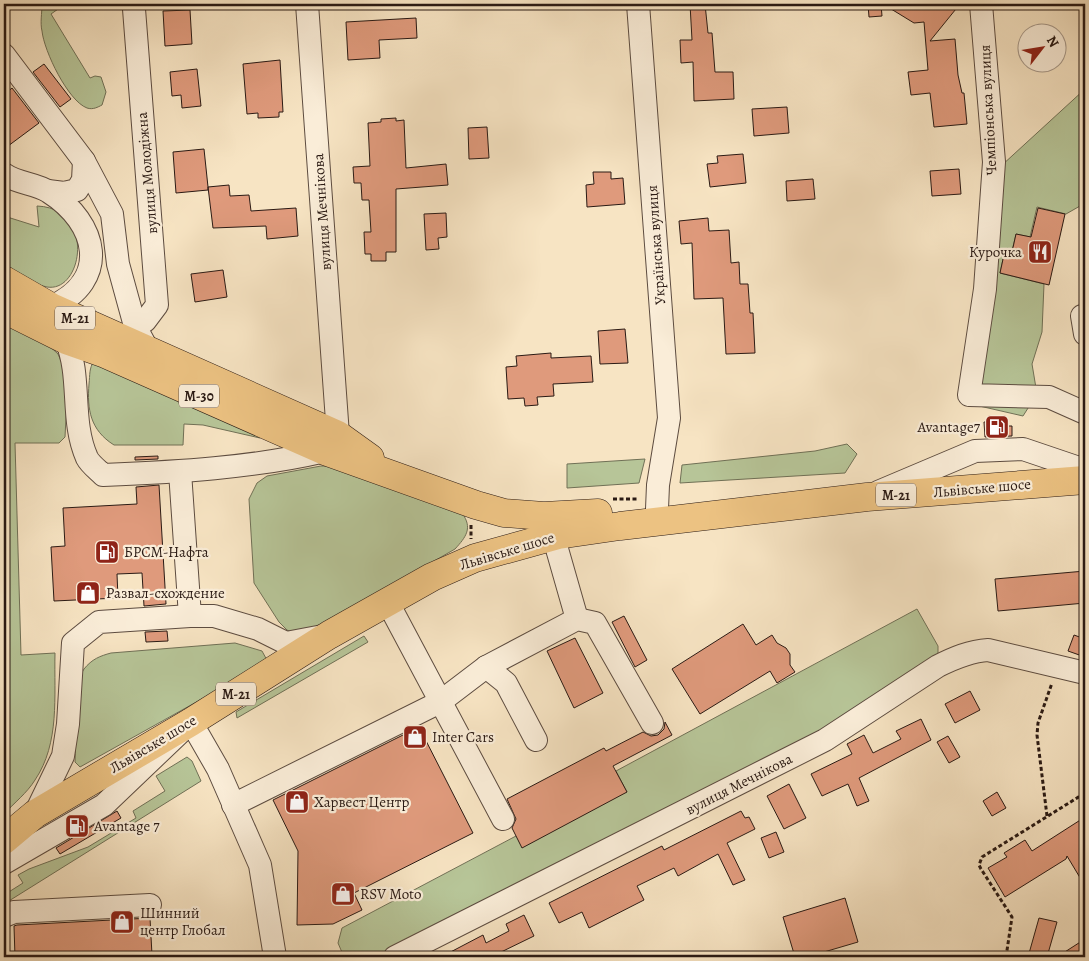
<svg xmlns="http://www.w3.org/2000/svg" width="1089" height="961" viewBox="0 0 1089 961" font-family="Alegreya,serif">
  <rect width="100%" height="100%" fill="#f7e4c3"/>
  <filter id="stains"><feTurbulence type="fractalNoise" baseFrequency=".004" numOctaves="4"/><feColorMatrix values="0 0 0 0 .2 0 0 0 0 .09 0 0 0 0 .02 0 0 0 .5 -.17"/></filter>
  <radialGradient id="worn" r=".72"><stop offset=".6" stop-color="#630" stop-opacity="0"/><stop offset="1" stop-color="#630" stop-opacity=".3"/></radialGradient>
  <g fill="#b7c598" stroke="#707056">
    <path d="M 42,4 L 62,4 L 61,7 L 51,14 L 90,78 L 95,76 L 101,77 L 106,92 L 102,105 C 98,107 93,110 87,108 C 68,101 44,51 42,31 C 40,23 42,13 42,4 Z"/>
    <polygon points="1085,89 1085,212 1080,206 1066,214 1037,207 1030,237 1016,234 1012,251 1005,250 1000,273 1044,284 1042,332 1032,364 1037,394 1023,416 975,405 1001,166"/>
    <path d="M 37,206 C 96,208 83,293 47,287 C 31,284 17,272 4,263 L 4,216 L 39,227 Z"/>
    <path d="M 4,318 L 42,339 L 58,354 L 68,377 L 65,437 L 59,443 L 15,443 L 21,655 L 55,653 C 54,696 60,743 35,780 C 27,793 14,803 4,814 Z"/>
    <path d="M 94,361 L 265,434 L 260,438 L 203,425 L 184,424 L 183,445 L 114,445 C 90,430 87,409 89,384 C 90,375 89,368 94,361 Z"/>
    <polygon points="847,444 857,454 845,473 680,483 682,465 815,451"/>
    <polygon points="645,459 639,483 567,488 567,464"/>
    <path d="M 321,466 L 344,466 L 462,513 C 473,528 466,537 455,549 L 308,634 L 295,634 L 287,630 L 279,622 L 254,583 L 249,499 L 257,483 L 267,476 Z"/>
    <polygon points="917,609 938,646 938,666 839,732 395,957 344,957 338,943 342,928 516,836 627,792 616,771"/>
    <polygon points="364,636 368,642 237,718 236,712"/>
    <path d="M 235,643 L 262,651 L 268,662 L 80,767 L 75,762 C 76,744 75,681 84,669 C 92,659 100,656 111,653 Z"/>
    <polygon points="187,757 192,761 201,781 4,904 4,895 23,883 18,875 29,869 88,847 136,818 133,811 165,791 156,776"/>
  </g>
  <g fill="#df9a7c" stroke="#2a1a14">
    <polygon points="690,4 705,4 708,33 712,33 715,72 733,72 734,99 694,101 693,62 681,63 680,40 692,40"/>
    <polygon points="868,4 881,4 882,16 869,17"/>
    <polygon points="883,4 960,4 930,41 955,39 958,75 962,93 964,93 967,124 934,127 930,93 911,95 908,72 928,70 924,22 914,23"/>
    <polygon points="190,10 192,44 165,46 163,11"/>
    <polygon points="416,18 417,38 379,40 380,58 348,60 346,22"/>
    <polygon points="280,60 283,112 279,112 279,117 258,118 258,113 247,114 243,64"/>
    <polygon points="44,64 71,99 60,107 33,72"/>
    <polygon points="197,69 201,106 182,108 181,95 172,96 170,72"/>
    <polygon points="12,88 39,123 4,149 4,95"/>
    <polygon points="787,107 789,133 754,136 752,109"/>
    <polygon points="396,118 396,121 404,120 406,168 446,164 448,185 396,189 396,252 386,252 386,261 371,261 371,254 365,254 364,232 371,232 369,200 362,200 361,183 354,183 353,167 370,166 368,123 381,122 381,119"/>
    <polygon points="487,127 489,158 469,159 468,128"/>
    <polygon points="204,149 208,187 229,185 230,196 249,195 251,211 296,208 298,236 267,239 266,226 213,228 208,187 208,190 176,193 173,152"/>
    <polygon points="743,154 746,183 710,187 707,164 718,163 717,156"/>
    <polygon points="959,169 961,194 932,196 930,171"/>
    <polygon points="593,172 611,172 611,179 623,178 625,204 587,207 586,185 594,184"/>
    <polygon points="813,179 815,199 787,201 786,181"/>
    <polygon points="1038,208 1065,214 1049,285 1000,273 1005,250 1012,252 1016,234 1031,237"/>
    <polygon points="446,213 447,237 438,238 439,249 426,250 424,214"/>
    <polygon points="708,218 709,231 729,230 731,263 739,262 740,284 748,284 750,313 753,313 755,353 726,354 723,298 694,299 692,243 681,244 679,221"/>
    <polygon points="223,270 227,297 195,302 191,274"/>
    <polygon points="625,329 628,363 600,364 598,331"/>
    <polygon points="551,353 551,358 591,356 593,382 553,384 554,396 537,397 538,405 525,406 524,398 508,399 506,367 517,366 516,356"/>
    <polygon points="1008,421 1008,426 1012,426 1012,436 985,437 984,422"/>
    <polygon points="158,456 158,459 135,460 135,457"/>
    <polygon points="159,485 166,604 144,606 142,573 117,574 118,598 54,601 51,547 65,546 63,508 137,504 136,487"/>
    <polygon points="1085,571 1085,603 998,611 995,579"/>
    <polygon points="624,616 647,660 635,667 612,622"/>
    <polygon points="743,624 756,645 772,635 777,643 786,648 790,654 790,665 795,672 777,683 770,671 700,714 672,669"/>
    <polygon points="167,631 168,641 146,642 145,632"/>
    <polygon points="1074,635 1085,639 1085,657 1068,651"/>
    <polygon points="575,638 603,693 574,708 547,651"/>
    <polygon points="970,691 980,710 955,723 945,704"/>
    <polygon points="921,719 931,740 859,778 869,801 857,806 848,784 822,796 811,774 852,754 847,744 864,735 873,753 901,739 896,731"/>
    <polygon points="665,722 672,735 613,766 627,792 522,848 512,828 516,819 507,799 604,748 606,751 643,732 651,736 658,735 664,729"/>
    <polygon points="419,727 473,833 354,893 362,910 333,924 297,925 298,851 273,800"/>
    <polygon points="948,736 960,757 949,763 937,742"/>
    <polygon points="789,784 806,818 784,829 767,796"/>
    <polygon points="997,792 1006,808 992,816 983,801"/>
    <polygon points="117,811 121,818 60,854 56,848"/>
    <polygon points="741,811 745,818 749,817 755,829 727,843 745,880 733,885 718,854 678,876 674,868 637,886 644,900 589,928 582,912 559,923 549,903 662,846 664,850"/>
    <polygon points="1085,817 1085,886 1067,856 1066,859 1005,897 988,868 1007,857 1004,853 1025,840 1032,851"/>
    <polygon points="776,832 784,852 769,858 761,838"/>
    <polygon points="845,898 858,942 807,957 795,957 783,917"/>
    <polygon points="524,915 534,936 497,954 499,957 441,957 483,935 486,943 509,931 506,924"/>
    <polygon points="150,918 152,955 15,957 14,926 17,925"/>
    <polygon points="1039,918 1057,922 1047,957 1028,957"/>
    <polygon points="1085,939 1085,957 1057,957"/>
  </g>
  <g fill="none" stroke-linecap="round" stroke-linejoin="round">
    <defs>
      <g id="minor">
        <polyline points="307,4 338,435"/>
        <polyline points="638,4 669,418 658,485 657,509"/>
        <polyline points="981,4 994,162 985,289 969,395 1049,397 1085,413"/>
        <polyline points="134,9 157,305 145,321 135,326"/>
        <polyline points="4,55 84,161 112,214 118,264 135,326 149,352"/>
        <path d="M 4,174 C 18,184 36,183 49,192 C 98,223 111,280 51,307"/>
        <polyline points="48,191 64,193 77,190 83,180 84,161"/>
        <polyline points="1082,316 1085,334"/>
        <path d="M 66,340 C 82,377 70,420 87,458 C 90,464 98,470 103,475 C 177,472 252,468 325,451"/>
        <polyline points="180,472 190,616"/>
        <polyline points="878,492 975,451 1023,449 1085,470"/>
        <polyline points="558,535 557,549 577,619"/>
        <polyline points="387,601 503,819"/>
        <polyline points="486,667 506,683 536,740"/>
        <polyline points="233,805 440,702 486,667 577,619 595,623 652,723"/>
        <polyline points="35,814 63,756 68,724 73,643 99,622 190,616 214,616 258,629 286,643 323,636"/>
        <polyline points="4,863 104,805 191,722 218,769 260,865 275,957"/>
        <polyline points="4,916 14,912 150,905"/>
        <path d="M 395,957 L 825,740 L 938,666 C 954,658 970,651 988,650 L 1085,673"/>
      </g>
      <g id="highway">
        <polyline points="4,280 51,307 338,435 370,458"/>
        <polyline points="4,309 66,340 103,353 325,451 476,505 504,513 544,516 598,513"/>
        <polyline points="4,840 35,814 191,722 329,635 432,577 475,558 558,535 620,526 867,497 1085,480"/>
      </g>
    </defs>
    <use href="#minor" stroke="#5d4c40" stroke-width="24"/>
    <use href="#highway" stroke="#2a1a14" stroke-width="29"/>
    <g stroke="#2a1a14" stroke-width="3" stroke-dasharray="4 2.5" stroke-linecap="butt">
      <polyline points="613,499 639,499"/>
      <polyline points="471,525 471,539"/>
      <polyline points="1047,816 1037,735 1038,723 1052,683"/>
      <polyline points="1006,957 1012,917 981,869 979,865 982,857 1085,793"/>
    </g>
    <use href="#minor" stroke="#faedd8" stroke-width="22"/>
    <use href="#highway" stroke="#ecc282" stroke-width="28"/>
  </g>
  <defs>
    <symbol id="restaurant-square" viewBox="-11 -11 22 22"><rect x="-9" y="-9" width="18" height="18" rx="4" fill="#8f2418" stroke="#faedd8"/><path d="M-5-6h1v4h1v-4h1v4h1v-4h1v5L-1.5 .5V6h-2V.5L-5-1ZM5-6V6H3V1.5H1.5Q1.5-4 5-6Z" fill="#fff"/></symbol>
    <symbol id="fuel-square" viewBox="-11 -11 22 22"><rect x="-9" y="-9" width="18" height="18" rx="4" fill="#8f2418" stroke="#faedd8"/><path d="M-5.5-6h7V0h2V4h1.3V-2.5L3-4.5l.8-.8L6-3V5H2.5V1h-1V6h-7ZM-4.2-4.7v3.2H.2V-4.7Z" fill="#fff"/></symbol>
    <symbol id="shop-square" viewBox="-11 -11 22 22"><rect x="-9" y="-9" width="18" height="18" rx="4" fill="#8f2418" stroke="#faedd8"/><path d="M-5-2.5h2.3a2.7 3.5 0 0 1 5.4 0H5L5.5 6h-11ZM-1.5-2.5h3a1.5 2.3 0 0 0-3 0Z" fill="#fff"/></symbol>
  </defs>
  <g fill-rule="evenodd">
    <use href="#restaurant-square" x="1026" y="238" width="28" height="28"/>
    <use href="#fuel-square" x="983" y="413" width="28" height="28"/>
    <use href="#fuel-square" x="93" y="538" width="28" height="28"/>
    <use href="#shop-square" x="74" y="579" width="28" height="28"/>
    <use href="#shop-square" x="401" y="723" width="28" height="28"/>
    <use href="#shop-square" x="283" y="788" width="28" height="28"/>
    <use href="#fuel-square" x="63" y="812" width="28" height="28"/>
    <use href="#shop-square" x="329" y="880" width="28" height="28"/>
    <use href="#shop-square" x="108" y="908" width="28" height="28"/>
  </g>
  <g text-anchor="middle" stroke-width="4.5" stroke-linejoin="round" paint-order="stroke">
    <g fill="#faedd8" stroke="#68594f" stroke-width="1">
      <rect x="55" y="306.5" width="40" height="23" rx="4"/>
      <rect x="179" y="384.5" width="40" height="23" rx="4"/>
      <rect x="876" y="483.5" width="40" height="23" rx="4"/>
      <rect x="216" y="682.5" width="40" height="23" rx="4"/>
    </g>
    <g font-size="14" font-weight="bold" fill="#2a1a14">
      <text x="75" y="323">М-21</text>
      <text x="199" y="401">М-30</text>
      <text x="896" y="500">М-21</text>
      <text x="236" y="699">М-21</text>
    </g>
    <g font-size="15" fill="#2a1a14" stroke="#faedd8">
      <text transform="translate(988 110) rotate(-93)" y="5">Чемпіонська вулиця</text>
      <text transform="translate(147 173) rotate(-95)" y="5">вулиця Молодіжна</text>
      <text transform="translate(322 212) rotate(-94)" y="5">вулиця Мечнікова</text>
      <text transform="translate(656 245) rotate(-94)" y="5">Українська вулиця</text>
      <text transform="translate(982 488) rotate(-5)" y="5">Львівське шосе</text>
      <text transform="translate(507 551) rotate(-17)" y="5">Львівське шосе</text>
      <text transform="translate(153 744) rotate(-31)" y="5">Львівське шосе</text>
      <text transform="translate(739 784) rotate(-27)" y="5">вулиця Мечнікова</text>
    </g>
    <g font-size="15" fill="#2a1a14" stroke="#faedd8" text-anchor="start">
      <text x="1022" y="257" text-anchor="end">Курочка</text>
      <text x="980" y="432" text-anchor="end">Avantage7</text>
      <text x="124" y="557">БРСМ-Нафта</text>
      <text x="106" y="598">Развал-схождение</text>
      <text x="432" y="742">Inter Cars</text>
      <text x="314" y="807">Харвест Центр</text>
      <text x="94" y="831">Avantage 7</text>
      <text x="360" y="899">RSV Moto</text>
      <text x="140" y="918">Шинний<tspan x="140" dy="17">центр Глобал</tspan></text>
    </g>
  </g>
  <rect width="1089" height="961" fill="none" stroke="#f7e4c3" stroke-width="20"/>
  <rect x="5" y="5" width="1079" height="951" fill="none" stroke="#2a1a14" stroke-width="2.5"/>
  <rect x="10" y="10" width="1069" height="941" fill="none" stroke="#2a1a14"/>
  <g transform="translate(1042 48) rotate(59)"><circle r="24" fill="#faedd8" stroke="#a7998a"/>
  <path d="M0-4L9 19L0 12L-9 19Z" fill="#8f2418"/>
  <text y="-8" font-size="14" font-weight="bold" text-anchor="middle" fill="#2a1a14">N</text>
  </g>
  <rect width="100%" height="100%" filter="url(#stains)"/>
  <rect width="100%" height="100%" fill="url(#worn)"/>
</svg>
